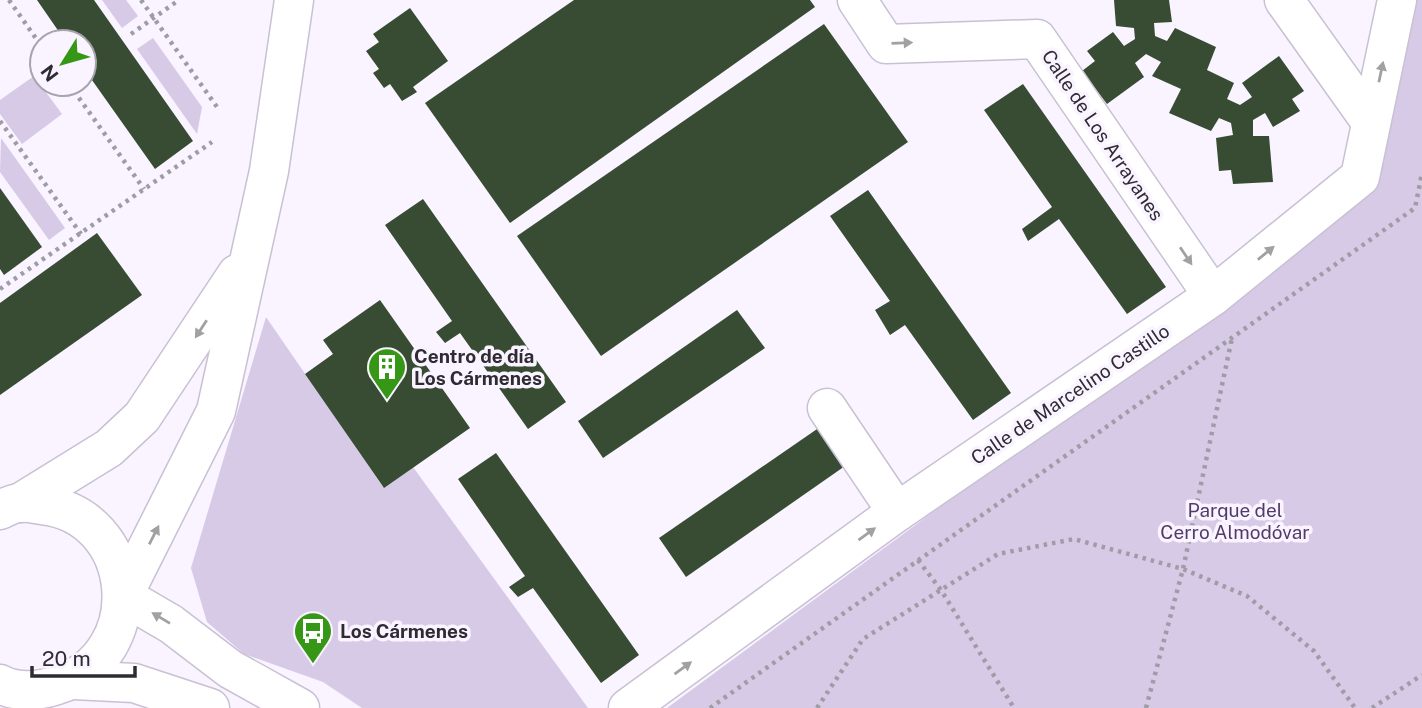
<svg xmlns="http://www.w3.org/2000/svg" width="1422" height="708" viewBox="0 0 1422 708" font-family="'Public Sans',sans-serif">
  <rect width="100%" height="100%" fill="#f9f4ff"/>
  <g fill="#d7cae6">
    <polygon points="102,0 126,0 138,16 122,28"/>
    <polygon points="1412,0 1422,0 1422,708 667,708 1377,185"/>
    <polygon points="153,38 202,107 197,134 137,49"/>
    <polygon points="34,76 62,114 22,144 0,114 0,100"/>
    <polygon points="1,138 65,228 49,240 0,172"/>
    <polygon points="266,317 383,487 413,467 588,708 362,708 323,682 244,654 207,622 191,568"/>
  </g>
  <g fill="#374c32">
    <polygon points="37,0 94,0 193,141 155,169 87,73 84,75 84,42 66,42"/>
    <polygon points="574,0 810,0 815,7 510,223 425,103"/>
    <polygon points="1114,0 1169,0 1172,22 1154,23 1155,36 1167,41 1175,28 1216,47 1207,70 1234,83 1227,99 1240,105 1252,97 1242,83 1279,56 1304,91 1292,99 1300,111 1273,127 1265,113 1253,120 1253,136 1269,136 1273,182 1233,184 1231,170 1219,171 1216,138 1233,135 1231,123 1219,118 1211,131 1169,113 1181,89 1152,76 1161,62 1146,54 1135,63 1144,77 1107,104 1082,71 1095,61 1087,51 1113,32 1124,46 1135,39 1134,28 1116,26"/>
    <polygon points="410,8 448,61 413,87 417,92 402,101 390,84 384,88 373,73 379,69 366,51 379,42 373,34"/>
    <polygon points="824,24 908,142 601,356 517,236"/>
    <polygon points="1023,84 1166,287 1127,314 1059,219 1028,241 1022,229 1052,207 984,110"/>
    <polygon points="0,188 42,247 4,275 0,269"/>
    <polygon points="868,190 1011,393 973,420 905,325 890,335 875,310 890,301 830,216"/>
    <polygon points="423,199 566,402 528,429 460,333 445,343 436,332 452,321 385,225"/>
    <polygon points="97,233 142,295 0,395 0,303"/>
    <polygon points="380,300 470,428 384,488 305,374 333,354 323,340"/>
    <polygon points="737,310 765,348 603,458 578,421"/>
    <polygon points="820,427 845,466 686,577 659,538"/>
    <polygon points="496,453 639,655 601,683 533,588 518,597 509,587 525,576 458,479"/>
  </g>
  <g fill="none" stroke-linecap="round" stroke-linejoin="round">
    <defs>
      <g id="minor">
        <polyline points="857,0 886,44 1037,39 1213,296"/>
        <polyline points="1284,0 1371,122"/>
        <polyline points="827,408 897,512"/>
        <polyline points="123,596 171,624 230,669 300,708"/>
        <polyline points="74,680 134,683 210,708"/>
        <polyline points="628,708 897,512 1213,296 1360,177 1397,0"/>
      </g>
      <g id="major">
        <polyline points="20,503 109,448 142,417 237,274"/>
        <path d="M 0,510 C 6,507 14,503 20,503 C 27,502 35,504 42,505 C 138,515 152,655 57,685 C 40,691 17,693 0,684"/>
        <polyline points="123,596 216,411 269,171 294,0"/>
      </g>
    </defs>
    <use href="#minor" stroke="#c9c1d3" stroke-width="41"/>
    <use href="#major" stroke="#c9c1d3" stroke-width="41"/>
    <g stroke="#a09ca6" stroke-width="4.5" stroke-dasharray="3.5 5" stroke-linecap="butt">
      <polyline points="9,0 42,47"/>
      <polyline points="141,0 217,107"/>
      <polyline points="131,34 179,0"/>
      <polyline points="69,84 144,189"/>
      <polyline points="0,121 81,234"/>
      <polyline points="0,289 212,142"/>
      <polyline points="918,560 941,590 1014,708"/>
      <polyline points="710,708 1415,208 1422,173"/>
      <polyline points="817,708 863,639 998,554 1074,539 1183,569 1247,596 1314,651 1355,708"/>
      <polyline points="1146,708 1183,569 1232,338"/>
      <polyline points="1372,708 1422,675"/>
    </g>
    <use href="#minor" stroke="#fff" stroke-width="38"/>
    <use href="#major" stroke="#fff" stroke-width="38"/>
  </g>
  <defs><path id="oneway-solid" d="M-6-.8H1V-3.2L6.5 0L1 3.2V.8H-6Z" transform="scale(1.75)"/></defs>
  <g fill="#a1a0a3">
    <use href="#oneway-solid" transform="translate(902 43) rotate(-2)"/>
    <use href="#oneway-solid" transform="translate(1381 72) rotate(-78)"/>
    <use href="#oneway-solid" transform="translate(1266 253) rotate(-39)"/>
    <use href="#oneway-solid" transform="translate(1186 256) rotate(56)"/>
    <use href="#oneway-solid" transform="translate(201 329) rotate(123)"/>
    <use href="#oneway-solid" transform="translate(867 534) rotate(-36)"/>
    <use href="#oneway-solid" transform="translate(154 535) rotate(-63)"/>
    <use href="#oneway-solid" transform="translate(161 618) rotate(-149)"/>
    <use href="#oneway-solid" transform="translate(683 668) rotate(-36)"/>
  </g>
  <defs>
    <symbol id="building-pin" viewBox="-11 -11 22 30"><path d="M0 17L-7.5 6A9.5 9.5 0 1 1 7.5 6Z" fill="#369616" stroke="#f9f4ff"/><path d="M-4-6H4V6H1V3H-1V6H-4ZM-2.5-4.3h1.7v1.8h-1.7ZM.8-4.3h1.7v1.8H.8ZM-2.5-1h1.7V.8h-1.7ZM.8-1h1.7V.8H.8Z" fill="#fff"/></symbol>
    <symbol id="bus-pin" viewBox="-11 -11 22 30"><path d="M0 17L-7.5 6A9.5 9.5 0 1 1 7.5 6Z" fill="#369616" stroke="#f9f4ff"/><path d="M-5-6H5V4H4V6H2V4H-2V6H-4V4H-5ZM-3.5-4V0h7V-4ZM-3.5 1.2v1.5H-2V1.2ZM2 1.2v1.5H3.5V1.2Z" fill="#fff"/></symbol>
  </defs>
  <g fill-rule="evenodd">
    <use href="#building-pin" x="365" y="345" width="44" height="60"/>
    <use href="#bus-pin" x="291" y="609" width="44" height="60"/>
  </g>
  <g text-anchor="middle" stroke-width="7" stroke-linejoin="round" paint-order="stroke">
    <g font-size="19" fill="#2e2b32" stroke="#f9f4ff">
      <text transform="translate(1103 135) rotate(56)" y="7">Calle de Los Arrayanes</text>
      <text transform="translate(1070 394) rotate(-34)" y="7">Calle de Marcelino Castillo</text>
    </g>
    <g font-size="19" font-weight="bold" fill="#2e2b32" stroke="#f9f4ff" text-anchor="start">
      <text x="414" y="363">Centro de día<tspan x="414" dy="22">Los Cármenes</tspan></text>
      <text x="340" y="638">Los Cármenes</text>
    </g>
    <g font-size="19" fill="#523b69" stroke="#f9f4ff">
      <text x="1235" y="517">Parque del<tspan x="1235" dy="22">Cerro Almodóvar</tspan></text>
    </g>
  </g>
  <g transform="translate(63 63) rotate(233)"><circle r="33" fill="#f9f4ff" stroke="#a8a4ad" stroke-width="2"/>
  <path d="M0-5L12 26L0 18L-12 26Z" fill="#369616"/>
  <text y="-10" font-size="19" font-weight="bold" text-anchor="middle" fill="#2e2b32">N</text>
  </g>
  <path d="M32 666v10h103v-10" fill="none" stroke="#2e2b32" stroke-width="3.5"/>
  <text x="42" y="666" font-size="21" fill="#2e2b32" stroke="#f9f4ff" stroke-width="5" paint-order="stroke">20 m</text>
</svg>
